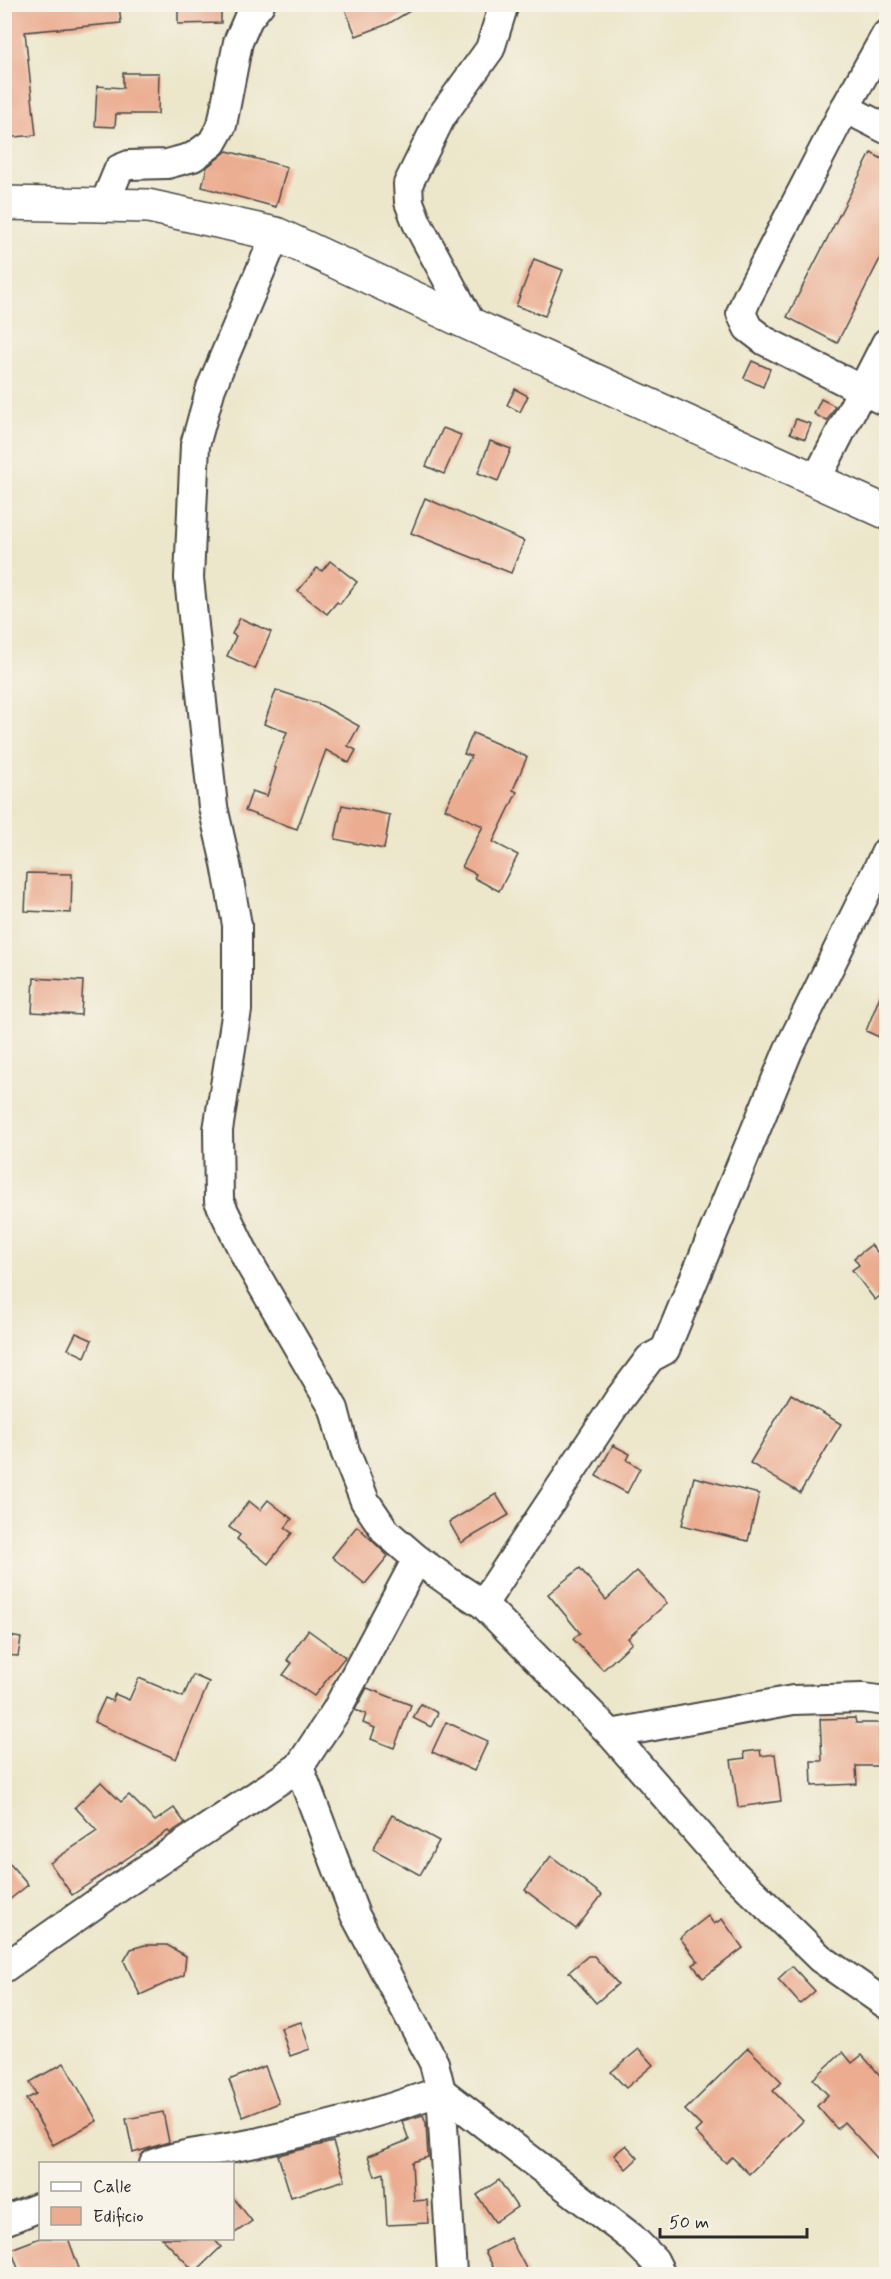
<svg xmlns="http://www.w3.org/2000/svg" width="891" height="2279" viewBox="0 0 891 2279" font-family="Mynerve,sans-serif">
  <rect width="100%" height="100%" fill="#f7f3e8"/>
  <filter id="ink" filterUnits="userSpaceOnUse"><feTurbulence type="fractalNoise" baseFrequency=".0167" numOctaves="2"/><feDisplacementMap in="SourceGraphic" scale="12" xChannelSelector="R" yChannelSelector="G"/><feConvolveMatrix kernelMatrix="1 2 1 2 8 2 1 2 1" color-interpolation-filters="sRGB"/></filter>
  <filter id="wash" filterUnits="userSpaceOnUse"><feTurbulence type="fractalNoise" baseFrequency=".008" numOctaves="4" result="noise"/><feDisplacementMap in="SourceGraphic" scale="24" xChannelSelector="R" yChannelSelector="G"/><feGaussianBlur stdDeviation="1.35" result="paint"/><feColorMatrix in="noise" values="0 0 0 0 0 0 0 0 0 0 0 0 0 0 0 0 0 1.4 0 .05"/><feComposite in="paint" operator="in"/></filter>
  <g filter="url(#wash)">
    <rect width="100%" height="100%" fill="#ece6ca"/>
    <g id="blocks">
      <g fill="#ebac90">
        <polygon points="4,4 119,4 121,23 25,32 36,135 4,138"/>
        <polygon points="178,4 221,4 221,23 178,24"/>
        <polygon points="343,4 373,4 420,5 388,24 356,36"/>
        <polygon points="123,73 159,73 158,114 116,114 115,127 95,126 97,86 123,88"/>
        <polygon points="227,151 287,167 276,207 202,187 207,167"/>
        <polygon points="871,153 886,161 886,247 837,343 787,317"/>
        <polygon points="534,259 563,270 545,316 516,306"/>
        <polygon points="752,361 770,369 763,387 744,378"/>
        <polygon points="515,389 528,396 520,412 507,405"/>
        <polygon points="821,399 835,406 827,421 814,414"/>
        <polygon points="796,419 811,424 805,439 790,433"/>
        <polygon points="443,428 461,435 444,474 426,466"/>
        <polygon points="490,441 511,449 498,481 478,473"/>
        <polygon points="425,498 524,541 511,573 411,533"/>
        <polygon points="330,561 357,582 340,604 337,602 327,614 298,591 317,568 322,571"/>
        <polygon points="240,618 271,632 255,669 227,656 236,636 232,634"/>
        <polygon points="276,690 319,704 359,726 348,746 356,750 349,763 326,750 297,829 245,811 252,791 267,796 276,768 274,767 287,732 264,724"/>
        <polygon points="473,733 527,757 513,790 517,792 493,842 518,855 499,891 474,878 476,874 462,867 483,826 445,809 471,756 464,754"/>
        <polygon points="342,805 390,815 384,849 335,839"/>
        <polygon points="27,873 72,874 71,913 25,911"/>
        <polygon points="34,978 83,981 81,1015 32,1012"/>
        <polygon points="886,981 886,1040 866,1031"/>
        <polygon points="871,1245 878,1253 886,1247 886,1291 875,1300 852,1270 859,1265 854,1258"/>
        <polygon points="76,1333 92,1340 85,1357 68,1349"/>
        <polygon points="791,1394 841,1424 800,1493 750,1463"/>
        <polygon points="613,1445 630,1454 627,1460 640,1468 627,1493 596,1476"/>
        <polygon points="694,1477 759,1494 748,1541 682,1525"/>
        <polygon points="496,1494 509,1515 461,1543 449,1522"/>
        <polygon points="268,1500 292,1519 285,1528 292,1533 268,1564 237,1539 240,1535 229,1527 249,1501 260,1510"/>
        <polygon points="357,1526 388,1556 365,1584 332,1557"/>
        <polygon points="580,1568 606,1600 637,1571 667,1603 628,1638 632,1643 603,1670 573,1639 580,1633 548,1594"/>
        <polygon points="308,1630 345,1657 314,1696 283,1675 292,1663 287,1660"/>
        <polygon points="4,1635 21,1638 18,1656 4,1655"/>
        <polygon points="193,1675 209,1682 176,1759 94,1722 105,1698 112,1701 115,1694 129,1700 139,1678 183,1697"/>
        <polygon points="367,1688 411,1705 394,1748 371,1739 375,1728 363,1723 366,1714 355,1710"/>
        <polygon points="421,1704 438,1713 431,1727 413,1718"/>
        <polygon points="855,1718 856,1723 886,1723 886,1766 856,1766 857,1784 812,1786 811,1761 822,1761 820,1719"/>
        <polygon points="446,1722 488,1741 474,1771 432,1752"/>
        <polygon points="760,1750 761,1756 775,1754 781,1801 738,1807 731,1760 745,1758 744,1752"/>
        <polygon points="101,1782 121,1802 129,1795 155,1821 174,1808 185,1823 170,1833 168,1831 72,1895 50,1863 97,1831 75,1807"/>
        <polygon points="392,1815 439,1841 420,1875 373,1849"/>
        <polygon points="551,1856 602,1895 576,1929 525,1890"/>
        <polygon points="4,1857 28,1885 4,1904"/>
        <polygon points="708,1916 714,1924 722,1919 743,1948 703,1978 693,1965 698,1961 680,1938"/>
        <polygon points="145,1945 167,1945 186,1956 184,1975 140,1995 124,1961 131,1949"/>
        <polygon points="588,1956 594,1956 618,1984 596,2003 569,1972"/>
        <polygon points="792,1966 815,1991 800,2004 778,1979"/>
        <polygon points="301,2022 310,2049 290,2056 281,2028"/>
        <polygon points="748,2048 782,2082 773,2091 803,2121 749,2174 732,2157 726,2163 695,2132 701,2126 685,2110"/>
        <polygon points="639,2049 653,2065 626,2088 611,2072"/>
        <polygon points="843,2052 852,2063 862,2055 886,2082 886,2149 877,2158 844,2122 837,2129 817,2106 828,2095 813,2079"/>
        <polygon points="64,2063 97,2121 53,2145 26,2099 36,2094 30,2082"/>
        <polygon points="265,2066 279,2103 243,2117 229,2080"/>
        <polygon points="163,2112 169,2142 133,2153 126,2119"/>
        <polygon points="423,2115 426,2123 428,2157 412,2162 414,2201 427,2200 428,2223 387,2225 384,2173 375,2176 368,2156 409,2140 402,2121"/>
        <polygon points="333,2142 345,2180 291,2197 278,2155"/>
        <polygon points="626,2145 638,2158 626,2169 614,2155"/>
        <polygon points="499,2180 517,2207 495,2222 477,2195"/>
        <polygon points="232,2196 252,2221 232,2235"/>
        <polygon points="40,2238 68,2238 81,2274 20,2274 11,2249"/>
        <polygon points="162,2238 213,2238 221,2247 195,2272"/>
        <polygon points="510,2238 529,2274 497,2274 485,2251"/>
      </g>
    </g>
  </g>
  <g filter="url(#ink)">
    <use href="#blocks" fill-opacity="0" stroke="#484743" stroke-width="1.5"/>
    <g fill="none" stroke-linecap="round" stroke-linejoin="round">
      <defs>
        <g id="minor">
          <polyline points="886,35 845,108 747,298 741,313 748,328 765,341 886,402"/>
          <polyline points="845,108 886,129"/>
          <polyline points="104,205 119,169 129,165 167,164 193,157 212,143 222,125 238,42 248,19 260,4"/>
          <polyline points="276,234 211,388 195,445 189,578 213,807 226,864 237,925 237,1010 218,1130 219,1201 247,1259 334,1409 345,1451 365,1501 386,1532 417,1559 452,1584 483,1604 611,1734 730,1870 820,1958 886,2004"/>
          <polyline points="472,325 417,223 409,202 408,184 441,117 490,49 504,4"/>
          <polyline points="816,480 886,343"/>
          <polyline points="483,1604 619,1399 650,1358 665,1350 788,1051 886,852"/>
          <polyline points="611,1734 793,1700 863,1698 886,1701"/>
          <polyline points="299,1767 355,1915 434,2063 441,2091 452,2274"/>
          <polyline points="4,1968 121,1886 299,1767 336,1711 417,1559"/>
          <path d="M 154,2164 C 185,2152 218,2151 250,2144 C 314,2131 379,2113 441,2091 L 631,2237 L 654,2260 L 661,2274"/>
          <polyline points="4,2221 40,2207"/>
        </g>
        <polyline id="major" points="4,203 148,206 276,234 472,325 886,512"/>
      </defs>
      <use href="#minor" stroke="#484743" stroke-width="32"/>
      <use href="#major" stroke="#484743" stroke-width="36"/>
      <use href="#minor" stroke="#fff" stroke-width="28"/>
      <use href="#major" stroke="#fff" stroke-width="33"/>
    </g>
  </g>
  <rect width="891" height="2279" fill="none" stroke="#f7f3e8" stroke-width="24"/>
  <rect x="39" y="2162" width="195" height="78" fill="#f7f3e8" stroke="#a5a39c" stroke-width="1.5"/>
  <rect x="51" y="2182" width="30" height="9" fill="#ffffff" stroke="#a5a39c" stroke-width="1.5"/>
  <text x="93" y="2192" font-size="18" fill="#2b2b2b">Calle</text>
  <rect x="51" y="2207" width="30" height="18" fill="#ebac90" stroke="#a5a39c" stroke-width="1.5"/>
  <text x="93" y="2222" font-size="18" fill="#2b2b2b">Edificio</text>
  <path d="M660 2228v9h147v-9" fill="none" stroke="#2b2b2b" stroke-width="3"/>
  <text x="669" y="2228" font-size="18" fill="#2b2b2b" stroke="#f7f3e8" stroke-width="4.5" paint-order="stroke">50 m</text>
</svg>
